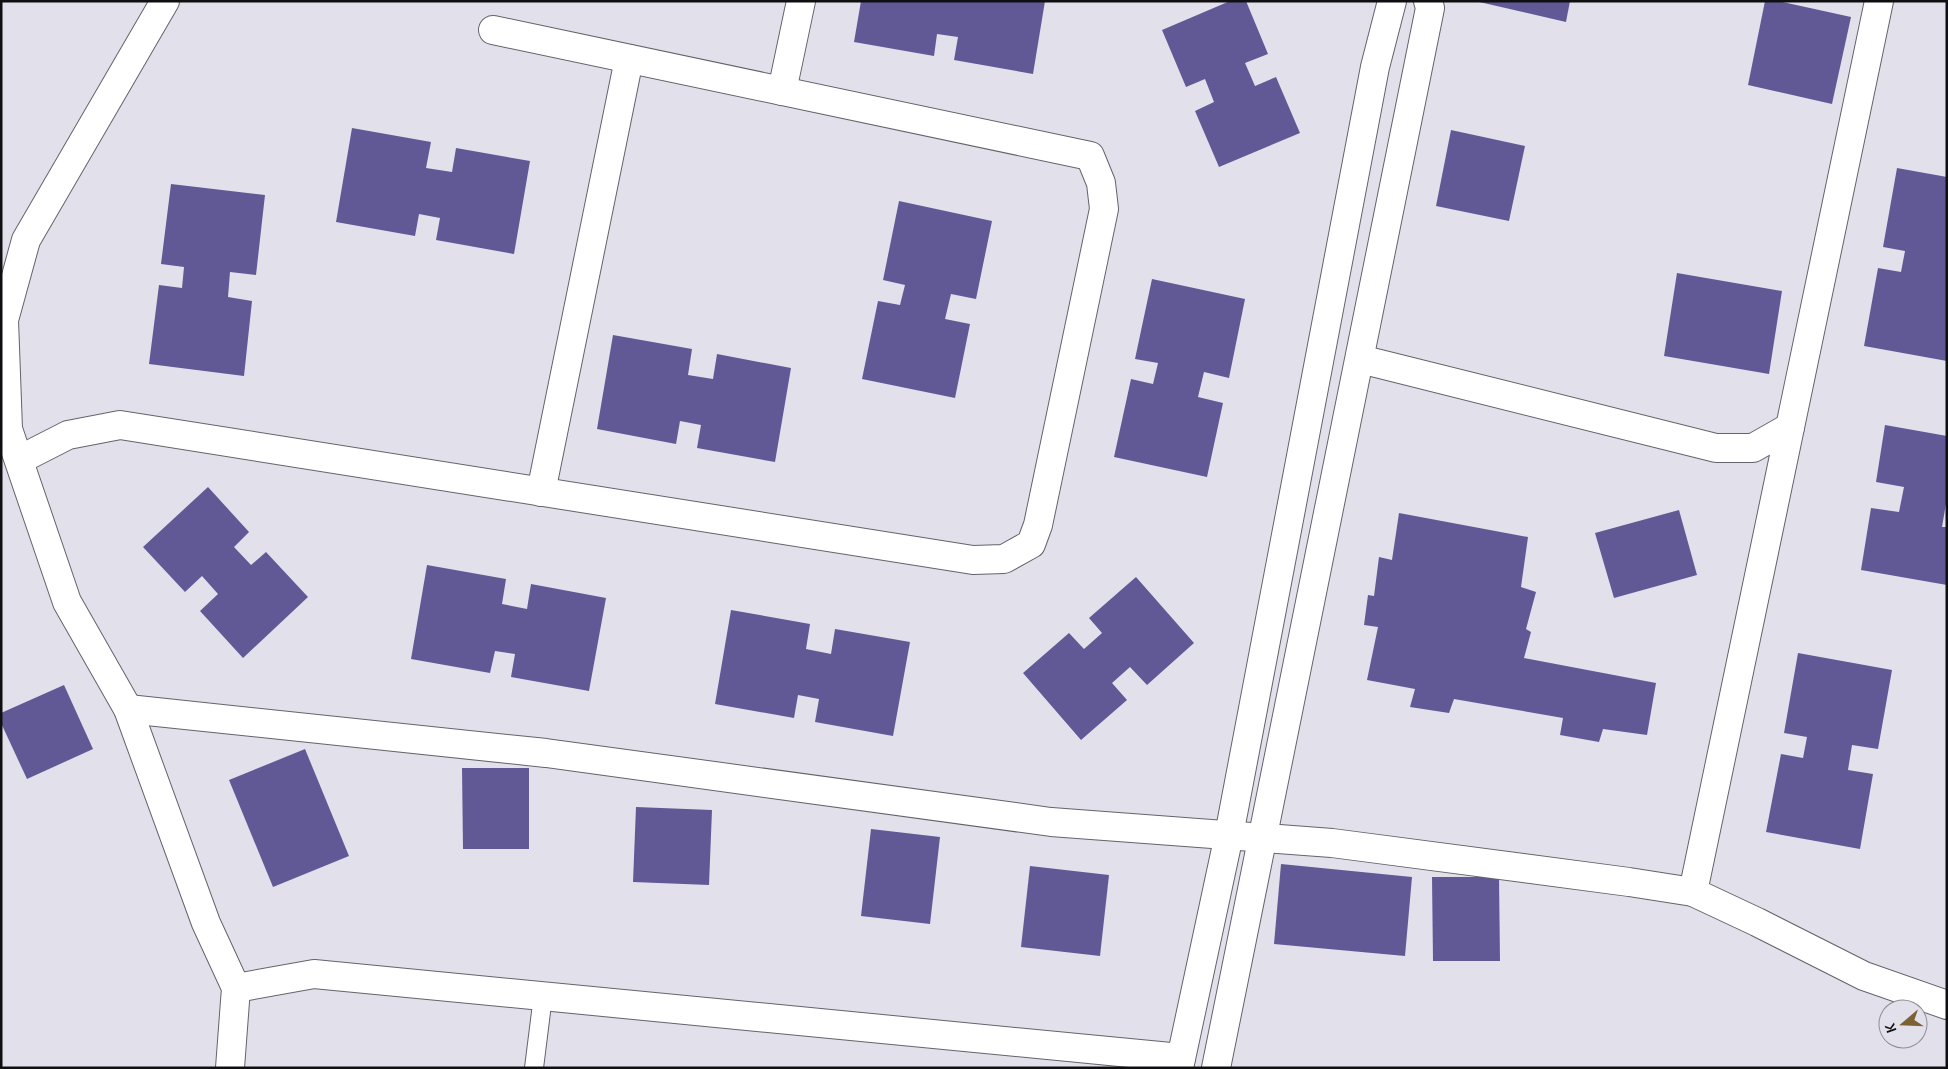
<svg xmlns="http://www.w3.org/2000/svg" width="1948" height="1069" viewBox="0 0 1948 1069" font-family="Cabin,sans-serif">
  <rect width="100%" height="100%" fill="#e2e1eb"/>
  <g fill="#615996">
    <polygon points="861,1 1045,1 1033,74 954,60 958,37 937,34 934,56 854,42"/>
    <polygon points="1230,1 1246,1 1268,54 1245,63 1255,86 1276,77 1300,133 1219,167 1195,111 1214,102 1205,79 1186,87 1162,30"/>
    <polygon points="1475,1 1570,1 1566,22"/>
    <polygon points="1765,1 1778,1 1851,17 1832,104 1748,85"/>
    <polygon points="352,128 431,142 426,168 452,172 456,148 530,161 514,254 436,240 440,218 419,214 415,236 336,222"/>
    <polygon points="1451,130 1525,146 1509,221 1436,206"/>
    <polygon points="1897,168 1947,177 1947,361 1864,346 1878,268 1901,272 1905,251 1883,247"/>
    <polygon points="171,184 265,195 256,275 230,272 228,297 252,301 244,376 149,364 159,285 182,288 184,267 161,264"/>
    <polygon points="899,201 992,221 976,299 951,294 945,319 970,324 955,398 862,379 878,301 900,305 905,285 883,280"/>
    <polygon points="1677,273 1782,291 1769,374 1664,356"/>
    <polygon points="1152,279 1245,299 1229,378 1204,372 1198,397 1223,403 1207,477 1114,457 1131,379 1153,384 1158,363 1135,359"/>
    <polygon points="613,335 692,349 688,375 713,379 717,354 791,368 775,462 697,448 701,425 680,421 676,444 597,429"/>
    <polygon points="1885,425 1947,436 1947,498 1942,527 1947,527 1947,585 1861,570 1871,508 1899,512 1904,487 1876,482"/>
    <polygon points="208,487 249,532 234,547 251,565 266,552 308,597 243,658 200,611 218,594 202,576 185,592 143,547"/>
    <polygon points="1679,510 1697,575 1614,598 1595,533"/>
    <polygon points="1399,513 1528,537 1521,587 1536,592 1526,629 1531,632 1524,658 1656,683 1647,735 1603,729 1599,742 1560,735 1563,718 1454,699 1449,713 1410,707 1415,689 1367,680 1378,627 1364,625 1368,595 1374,596 1379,557 1392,560"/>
    <polygon points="427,565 506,579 502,604 527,609 531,584 606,598 589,691 511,677 515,654 495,651 490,673 411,659"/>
    <polygon points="1136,577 1194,643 1147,685 1130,667 1112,683 1127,700 1081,740 1023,673 1069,633 1084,649 1102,633 1089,618"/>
    <polygon points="731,610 810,624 806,649 831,654 835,629 910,642 893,736 815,722 819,699 798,695 794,718 715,704"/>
    <polygon points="1798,653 1892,670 1878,749 1852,745 1848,770 1873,774 1860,849 1766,832 1781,754 1803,758 1807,737 1784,733"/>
    <polygon points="64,685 93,749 27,779 1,723 1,713"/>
    <polygon points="305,749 349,856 273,887 229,780"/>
    <polygon points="462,768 529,768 529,849 463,849"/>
    <polygon points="636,807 712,810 709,885 633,882"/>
    <polygon points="871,829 940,837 930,924 861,916"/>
    <polygon points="1281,864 1412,877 1405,956 1274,944"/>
    <polygon points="1030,866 1109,875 1100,956 1021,947"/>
    <polygon points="1432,877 1499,877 1500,961 1433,961"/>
  </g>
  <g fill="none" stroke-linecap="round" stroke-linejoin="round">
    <defs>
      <polyline id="service" points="534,1068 543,996"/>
      <g id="minor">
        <polyline points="165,1 26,240 4,320 8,429 67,602 128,709 206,923 236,988 230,1068"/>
        <polyline points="782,91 801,1"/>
        <polyline points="1360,359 1716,448 1753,448 1790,427"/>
        <polyline points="19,460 68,435 120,425 973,560 1004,559 1031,544 1038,525 1104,209 1101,183 1090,156 493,30"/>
        <polyline points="541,492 629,59"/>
        <polyline points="128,709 546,753 1051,822 1332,843 1629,882 1693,892 1757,922 1864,976 1947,1005"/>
        <polyline points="1693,892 1879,1"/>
        <polyline points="236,988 314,974 1181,1058"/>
        <polyline points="1179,1068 1229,835 1375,67 1392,1"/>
        <polyline points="1216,1068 1430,8 1428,1"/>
      </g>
    </defs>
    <use href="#service" stroke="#64636c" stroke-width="20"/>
    <use href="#minor" stroke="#64636c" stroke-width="30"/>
    <use href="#service" stroke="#fff" stroke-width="18"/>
    <use href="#minor" stroke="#fff" stroke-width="28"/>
  </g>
  <rect width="1948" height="1069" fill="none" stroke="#0f0f12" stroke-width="5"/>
  <g transform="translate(1903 1024) rotate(251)"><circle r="24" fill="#e2e1eb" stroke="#8e8d94"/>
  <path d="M0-4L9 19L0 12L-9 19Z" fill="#7c6133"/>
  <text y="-8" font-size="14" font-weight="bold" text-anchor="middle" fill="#0f0f12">K</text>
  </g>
</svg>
